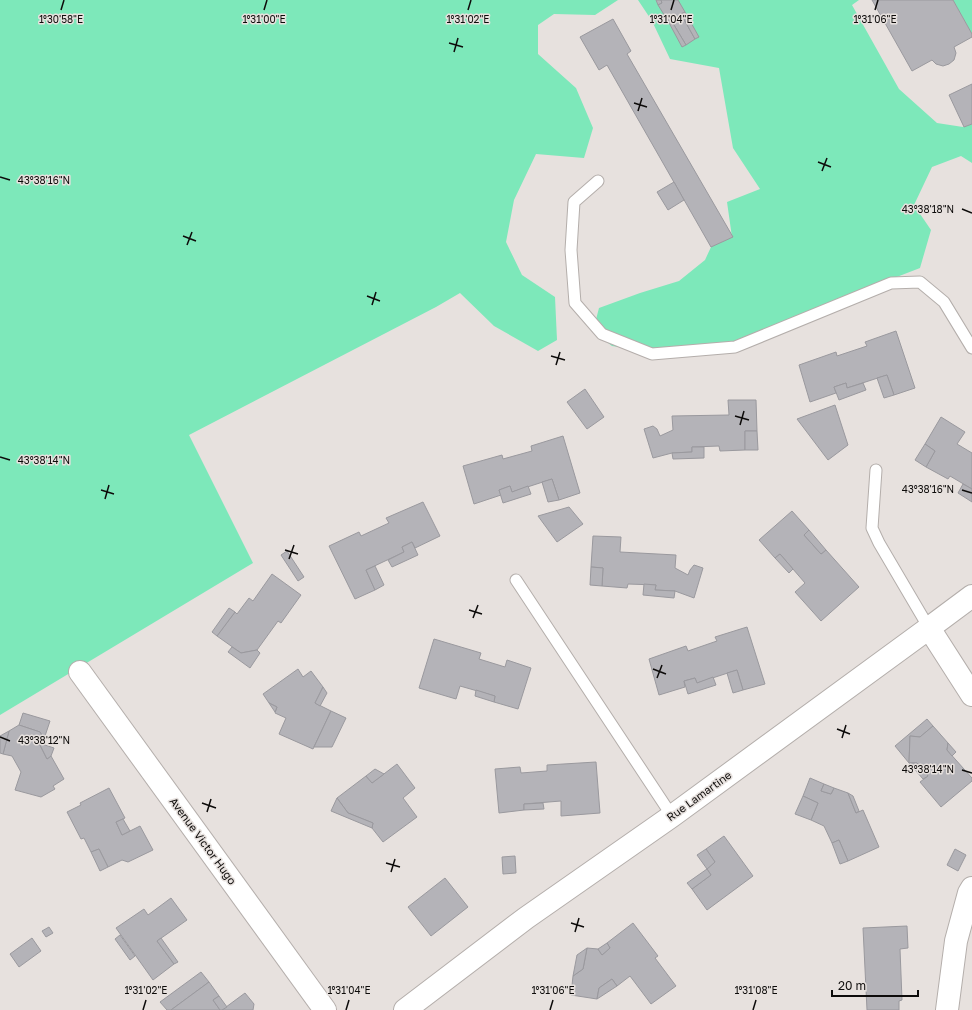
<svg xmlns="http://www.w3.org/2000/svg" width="972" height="1010" viewBox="0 0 972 1010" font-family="'Golos Text',sans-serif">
  <rect width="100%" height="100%" fill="#e7e1de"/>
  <g fill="#7de8ba">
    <polygon points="0,0 618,0 595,15 554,14 538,25 538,54 576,88 593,128 584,158 536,154 514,200 506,242 522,275 555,297 557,340 538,351 494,326 460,293 436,307 189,435 253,563 0,715"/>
    <polygon points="638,0 859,0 852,5 899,89 937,123 963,127 972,124 972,163 961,156 932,167 914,205 931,230 920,268 863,290 769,333 712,349 656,352 612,346 593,331 599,308 640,293 679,281 705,260 711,247 732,237 727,202 760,189 733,148 719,68 670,59 652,21"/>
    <polygon points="953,0 972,0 972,34"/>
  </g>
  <g fill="#b4b3b8" stroke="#9a999e">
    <polygon points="656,0 661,0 662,3 658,5"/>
    <polygon points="661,0 678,0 685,12 681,14 695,39 686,45 671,20 668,21 658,5 662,3"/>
    <polygon points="872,0 953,0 972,34 972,37 954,47 956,53 954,60 949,64 943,66 936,64 932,60 912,71"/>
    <polygon points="685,12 699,37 695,39 681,14"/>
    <polygon points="613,19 631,51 627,54 733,237 711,247 607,65 599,70 580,37"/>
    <polygon points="671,20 686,45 682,47 668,21"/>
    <polygon points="972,84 972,124 964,127 949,95"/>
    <polygon points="674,182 684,200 668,210 657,192"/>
    <polygon points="896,331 915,388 894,395 887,375 847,388 846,383 834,387 836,393 810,402 799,365 836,352 837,356 867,346 865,342"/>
    <polygon points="887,375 894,395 884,398 877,378"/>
    <polygon points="846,383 847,388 863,383 866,390 839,400 834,387"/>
    <polygon points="585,389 604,417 587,429 567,402"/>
    <polygon points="728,400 756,400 757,431 745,431 745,450 720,451 719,446 692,447 692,452 672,453 653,458 644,429 653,426 657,429 660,436 673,430 672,416 729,415"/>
    <polygon points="835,405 848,445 828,460 797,419"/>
    <polygon points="941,417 965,432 957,444 972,453 972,489 950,476 948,479 926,467 935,451 925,444"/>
    <polygon points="745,431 757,431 758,450 745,450"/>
    <polygon points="563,436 580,493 559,500 552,479 512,492 510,486 499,490 501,495 474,504 463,466 502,455 503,459 532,451 531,446"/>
    <polygon points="925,444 935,451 926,467 915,460"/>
    <polygon points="692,447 704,447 704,458 673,459 672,453 692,452"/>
    <polygon points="552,479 559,500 548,502 542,482"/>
    <polygon points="963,484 972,489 972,502 958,493"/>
    <polygon points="510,486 512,492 528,486 531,494 503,503 499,490"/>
    <polygon points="423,502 440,536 415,548 412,542 402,547 404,552 366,570 375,590 355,599 329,546 359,532 361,536 389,523 386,518"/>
    <polygon points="569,507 583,524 557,542 538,516"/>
    <polygon points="792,511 809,530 804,535 821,554 826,550 859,587 821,621 795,592 805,583 780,554 775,558 759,540"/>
    <polygon points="809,530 826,550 821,554 804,535"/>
    <polygon points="593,536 621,537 620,552 676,555 675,568 688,575 690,570 694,565 703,568 694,598 675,591 655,590 656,585 628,584 627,588 602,586 603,568 591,567"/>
    <polygon points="412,542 418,555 392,567 388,560 404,552 402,547"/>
    <polygon points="287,551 304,577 298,581 281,555"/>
    <polygon points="780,554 793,569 789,573 775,558"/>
    <polygon points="375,566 384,585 375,590 366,570"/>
    <polygon points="591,567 603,568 602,586 590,585"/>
    <polygon points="272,574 301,595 281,623 278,621 257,650 241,653 217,636 235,612 237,614 249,598 253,601"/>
    <polygon points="644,584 656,585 655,590 675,591 674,598 643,595"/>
    <polygon points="229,608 235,612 217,636 212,632"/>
    <polygon points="747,627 765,684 743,690 737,670 697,683 695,678 684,681 685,687 659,695 649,659 686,646 688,651 717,641 715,637"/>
    <polygon points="434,639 481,653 479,659 505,667 507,660 531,668 518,709 494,702 495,696 460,686 456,699 419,688"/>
    <polygon points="232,647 241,653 257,650 260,653 250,668 228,652"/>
    <polygon points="298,669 303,677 311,671 323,687 315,703 331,711 313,749 279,734 286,718 275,713 277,707 269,703 263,694"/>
    <polygon points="737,670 743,690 733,693 727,673"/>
    <polygon points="713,677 716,685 688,694 684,681 695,678 697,683"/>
    <polygon points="323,687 327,693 320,706 315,703"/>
    <polygon points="476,690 495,696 494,702 475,696"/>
    <polygon points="269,703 277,707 275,712"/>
    <polygon points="331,711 346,718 332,747 314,747"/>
    <polygon points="23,713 50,721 44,739 40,732 19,725"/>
    <polygon points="927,719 933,726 920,737 910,736 909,763 895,746"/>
    <polygon points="19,725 40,732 44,739 39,743 47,759 51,756 64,779 53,786 55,789 41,797 15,790 21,772 12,756 3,754 9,731"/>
    <polygon points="933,726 948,743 947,750 972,778 972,781 941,807 920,782 928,776 917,763 909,763 910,736 920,737"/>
    <polygon points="9,731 3,754 0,753 0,736"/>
    <polygon points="39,743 54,748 51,756 47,759"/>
    <polygon points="948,743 956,752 952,756 947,750"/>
    <polygon points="596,762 600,813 561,816 561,801 524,804 524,810 499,813 495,769 520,767 521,773 547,771 547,765"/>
    <polygon points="909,763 917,763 928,776 923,779"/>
    <polygon points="397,764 415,788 403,798 417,817 383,842 372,828 373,823 348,813 337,798 366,776 372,783"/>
    <polygon points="375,769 384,774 372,783 366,776"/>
    <polygon points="810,778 824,784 821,791 831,794 834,788 848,793 856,813 863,810 879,847 848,861 839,840 832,843 824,826 811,820 818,803 803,796"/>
    <polygon points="824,784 834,788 831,794 821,791"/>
    <polygon points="109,788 125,818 116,822 122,835 140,826 153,850 128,862 122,860 108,867 99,849 91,852 84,838 81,839 67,812 81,805 80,803"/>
    <polygon points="848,793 853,796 859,811 856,813"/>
    <polygon points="803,796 818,803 811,820 795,814"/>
    <polygon points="337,798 348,813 373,823 372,828 331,811"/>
    <polygon points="543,803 544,809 524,810 524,804"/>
    <polygon points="123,819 130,831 122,835 116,822"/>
    <polygon points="724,836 753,876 707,910 692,889 711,875 707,869 715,862 706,849"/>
    <polygon points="839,840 848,861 840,864 832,843"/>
    <polygon points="99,849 108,867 100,871 91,852"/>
    <polygon points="706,849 715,862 707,869 697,855"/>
    <polygon points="955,849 966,855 958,871 947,865"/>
    <polygon points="515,856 516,873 503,874 502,857"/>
    <polygon points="707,869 711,875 692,889 687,883"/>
    <polygon points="445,878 468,907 431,936 408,907"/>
    <polygon points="171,898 187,920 157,941 174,964 153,980 116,928 144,909 148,915"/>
    <polygon points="633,923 658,956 655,958 676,986 651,1004 630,976 617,986 612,979 599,988 597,999 571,995 573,976 583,969 587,948 598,949 602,955 610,948 607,943"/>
    <polygon points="907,926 908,948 900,949 902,1000 899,1001 899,1010 867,1010 863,928"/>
    <polygon points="49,927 53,933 46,937 42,931"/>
    <polygon points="120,935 135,956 130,960 115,939"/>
    <polygon points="32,938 41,951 19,967 10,954"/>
    <polygon points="161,938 178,962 174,964 157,941"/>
    <polygon points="607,943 610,948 602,955 598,949"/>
    <polygon points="587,948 583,969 573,976 577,955"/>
    <polygon points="201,972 209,982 171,1010 167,1010 160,1002"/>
    <polygon points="612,979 617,986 597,999 599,988"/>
    <polygon points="209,982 219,996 213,1000 220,1010 171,1010"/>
    <polygon points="245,993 254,1004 253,1010 222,1010"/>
    <polygon points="219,996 227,1007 222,1010 220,1010 213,1000"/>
  </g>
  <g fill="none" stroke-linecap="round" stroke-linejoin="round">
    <defs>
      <g id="service">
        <polyline points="598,181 574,202 571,250 575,303 602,334 652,354 735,347 891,283 920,282 944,302 972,348"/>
        <polyline points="876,470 872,528 879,543 929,628"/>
        <polyline points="516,580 672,816"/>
      </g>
      <g id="minor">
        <polyline points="929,628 972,596"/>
        <polyline points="80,672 325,1010"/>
        <polyline points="405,1010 526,918 672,816 929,628 972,695"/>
        <polyline points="947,1010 956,941 969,893 972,888"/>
      </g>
    </defs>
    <use href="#service" stroke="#b4aeab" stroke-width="13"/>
    <use href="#minor" stroke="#b4aeab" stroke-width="24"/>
    <use href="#service" stroke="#fff" stroke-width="11"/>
    <use href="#minor" stroke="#fff" stroke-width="22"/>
  </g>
  <path fill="none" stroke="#0d0b0a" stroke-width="1.5" d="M 61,10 L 64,0M 264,10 L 267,0M 468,10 L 471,0M 671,10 L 674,0M 875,10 L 878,0M 449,43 L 463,47M 454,52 L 458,38M 634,103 L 647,107M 638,111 L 642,98M 818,162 L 831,167M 822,171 L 827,158M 0,177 L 10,180M 962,209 L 972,213M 183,236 L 196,241M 187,245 L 192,232M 367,296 L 380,301M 372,305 L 376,292M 551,356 L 565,360M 556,365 L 560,352M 735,416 L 749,420M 740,425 L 744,411M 0,457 L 10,460M 101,490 L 114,494M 962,490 L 972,493M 105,499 L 109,485M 285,550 L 298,554M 289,559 L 294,545M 469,610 L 482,614M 473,618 L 478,605M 653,669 L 666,674M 657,678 L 662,665M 837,729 L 850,734M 0,737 L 10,741M 842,738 L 846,725M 962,770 L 972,773M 202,803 L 216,808M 207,812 L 211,799M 386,863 L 400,867M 391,872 L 395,859M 571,923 L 584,927M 575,932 L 579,918M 143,1010 L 146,1000M 346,1010 L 349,1000M 550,1010 L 553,1000M 753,1010 L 756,1000"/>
  <g text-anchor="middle" stroke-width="3" stroke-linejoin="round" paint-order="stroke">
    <g font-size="11" fill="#0d0b0a" stroke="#e7e1de">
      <text transform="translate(699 796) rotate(-36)" y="4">Rue Lamartine</text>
      <text transform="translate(203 841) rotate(54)" y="4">Avenue Victor Hugo</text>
    </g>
  </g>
  <g font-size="10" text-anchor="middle" fill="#0d0b0a" stroke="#e7e1de" stroke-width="3" stroke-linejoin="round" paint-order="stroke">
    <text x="61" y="23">1°30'58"E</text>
    <text x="264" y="23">1°31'00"E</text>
    <text x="468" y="23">1°31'02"E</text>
    <text x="671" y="23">1°31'04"E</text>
    <text x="875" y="23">1°31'06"E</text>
    <text x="44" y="184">43°38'16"N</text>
    <text x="928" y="213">43°38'18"N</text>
    <text x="44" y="464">43°38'14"N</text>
    <text x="928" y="493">43°38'16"N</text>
    <text x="44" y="744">43°38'12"N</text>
    <text x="928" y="773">43°38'14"N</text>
    <text x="146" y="994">1°31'02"E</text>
    <text x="349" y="994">1°31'04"E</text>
    <text x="553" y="994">1°31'06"E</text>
    <text x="756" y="994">1°31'08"E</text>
  </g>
  <path d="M832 990v6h86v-6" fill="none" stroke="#0d0b0a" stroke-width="2"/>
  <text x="838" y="990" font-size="12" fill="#0d0b0a" stroke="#e7e1de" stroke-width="3" paint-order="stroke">20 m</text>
</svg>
